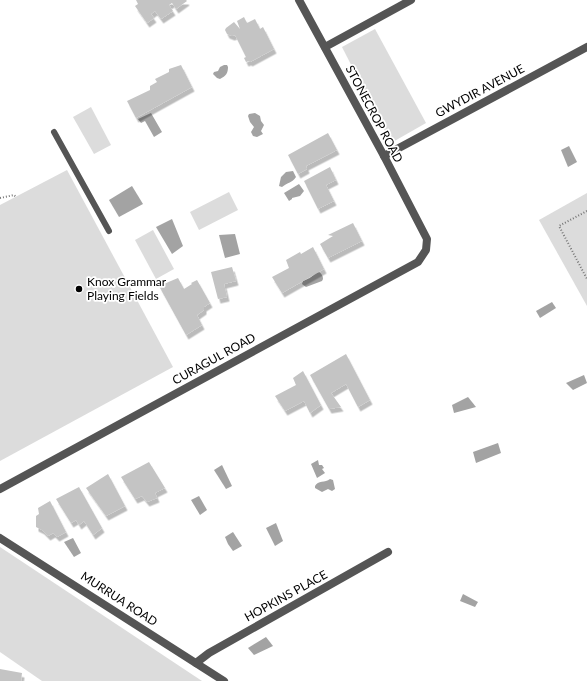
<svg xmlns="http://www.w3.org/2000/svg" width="587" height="681" viewBox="0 0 587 681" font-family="Lato,sans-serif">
  <defs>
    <filter id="shadow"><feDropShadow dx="2.5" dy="4.5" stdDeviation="0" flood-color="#0004"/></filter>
  </defs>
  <rect width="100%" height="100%" fill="#fff"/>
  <g fill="#dcdcdc">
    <polygon points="375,29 426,123 391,143 342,47"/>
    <polygon points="91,107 111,145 94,154 73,117"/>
    <polygon points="67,170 173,367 0,461 0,205"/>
    <polygon points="229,192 238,210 199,230 190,212"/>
    <polygon points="587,193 587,306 539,220"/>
    <polygon points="153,230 174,269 156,279 135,240"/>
    <polygon points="0,547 202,681 42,681 0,652"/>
  </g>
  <g fill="#a3a3a3">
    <path d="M 224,65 L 227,65 L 228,67 C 228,73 226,76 220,79 L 217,78 L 213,74 L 214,72 L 218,71 L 220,67 Z"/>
    <polygon points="151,113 162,132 154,137 145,121 141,123 138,119"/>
    <polygon points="255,113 260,116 261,121 264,125 261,131 263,134 257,137 253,136 251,132 254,127 250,122 248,116 249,114"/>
    <polygon points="569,146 577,162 568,167 561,150"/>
    <path d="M 293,171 L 296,177 C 292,183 288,182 282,187 L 279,186 L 281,177 L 286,172 Z"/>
    <polygon points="299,184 304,191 300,196 292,198 292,199 289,201 284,193"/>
    <polygon points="132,186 143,204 119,217 109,200"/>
    <polygon points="172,219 183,246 172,254 156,227"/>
    <polygon points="235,234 240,254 225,258 219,235"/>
    <path d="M 319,272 C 322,274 323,276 323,279 L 322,281 L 306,287 L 302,284 L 303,281 L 310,278 L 316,273 Z"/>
    <polygon points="552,302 556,308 540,318 536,311"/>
    <polygon points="584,375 587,383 573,390 566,383"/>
    <polygon points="468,397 476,407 454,413 452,405"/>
    <polygon points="498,443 501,453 476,463 473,452"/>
    <polygon points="318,460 319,465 322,465 324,468 322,469 325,473 317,478 311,464"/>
    <polygon points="222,465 232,486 226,489 214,470"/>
    <path d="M 330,479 L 333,480 L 335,489 L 332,491 L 328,489 L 322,492 L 315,488 L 315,486 C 318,480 325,483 330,479 Z"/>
    <polygon points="199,496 207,510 200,515 191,500"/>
    <polygon points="276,523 283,541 275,546 266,528"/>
    <polygon points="233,532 242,546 233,551 228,544 225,537"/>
    <polygon points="73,538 81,553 74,557 64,542"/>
    <polygon points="463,594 478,602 475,607 460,601"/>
    <polygon points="266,637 273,646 254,655 248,648"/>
  </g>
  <g fill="#c4c4c4" filter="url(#shadow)">
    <polygon points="136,0 186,0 187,1 176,9 172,3 169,5 173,11 161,19 155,11 151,14 154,18 147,23 135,6 138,4"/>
    <polygon points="244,17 247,23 255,19 260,29 263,27 274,49 250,62 249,61 246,62 244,58 246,57 235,35 232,36 227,34 225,30 226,28 234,22 240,29 237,21"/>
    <polygon points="181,65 192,87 136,118 127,101 150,90 150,86 157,82 155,79 169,72 169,69"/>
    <polygon points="328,133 337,150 306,166 307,169 298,174 288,155"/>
    <polygon points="330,167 336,180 326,185 334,201 318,209 304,181"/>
    <polygon points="353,223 362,241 328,258 320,244 333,236 328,235"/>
    <polygon points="313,247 324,269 282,293 272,277 289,268 286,260 300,252 301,254"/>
    <polygon points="232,267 236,281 224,284 227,297 218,299 211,272"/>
    <polygon points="178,278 184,289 192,284 191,283 197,280 210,303 204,307 204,310 197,315 202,325 186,335 159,286"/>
    <polygon points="346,354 370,400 358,407 346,384 331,393 341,407 329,409 310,375"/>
    <polygon points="303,371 321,405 310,413 304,401 285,411 275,396 296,385 293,378"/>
    <polygon points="149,462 165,488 155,493 157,498 147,502 142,496 135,499 121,477"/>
    <polygon points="108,474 125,506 106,516 86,488"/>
    <polygon points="79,487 102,528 93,535 84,521 79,525 76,520 71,523 56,499"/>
    <polygon points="50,501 66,532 57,537 53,533 48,536 42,530 36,527 36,516 39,514 38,508"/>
    <polygon points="0,669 22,673 21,681 0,681"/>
  </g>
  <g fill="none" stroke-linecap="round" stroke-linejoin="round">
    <g stroke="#777" stroke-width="2" stroke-dasharray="1 2" stroke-linecap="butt">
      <polyline points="0,198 14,195 16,197"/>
      <polyline points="587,211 559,226 587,279"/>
    </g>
    <polyline stroke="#555" stroke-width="6" points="54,132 109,231"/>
    <g stroke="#555" stroke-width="8">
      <polyline points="325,47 411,0"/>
      <polyline points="384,156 587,47"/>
      <polyline points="0,489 418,262 426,250 427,239 384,156 299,0"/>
      <polyline points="0,538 224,681"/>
      <polyline points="196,663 209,653 388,552"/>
    </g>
  </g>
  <circle fill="#000" stroke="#fff" stroke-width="1.5" cx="79" cy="289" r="4"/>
  <g text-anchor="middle" stroke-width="3.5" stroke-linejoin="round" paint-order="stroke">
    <g font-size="12" fill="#000" stroke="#fff">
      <text transform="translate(480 91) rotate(-28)" y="4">GWYDIR AVENUE</text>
      <text transform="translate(374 114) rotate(62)" y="4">STONECROP ROAD</text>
      <text transform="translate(214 359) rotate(-29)" y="4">CURAGUL ROAD</text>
      <text transform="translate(286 596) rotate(-29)" y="4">HOPKINS PLACE</text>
      <text transform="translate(119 599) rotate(33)" y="4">MURRUA ROAD</text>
    </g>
    <g font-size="12" fill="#000" stroke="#fff" text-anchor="start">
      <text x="87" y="286">Knox Grammar<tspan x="87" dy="14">Playing Fields</tspan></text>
    </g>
  </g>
</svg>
